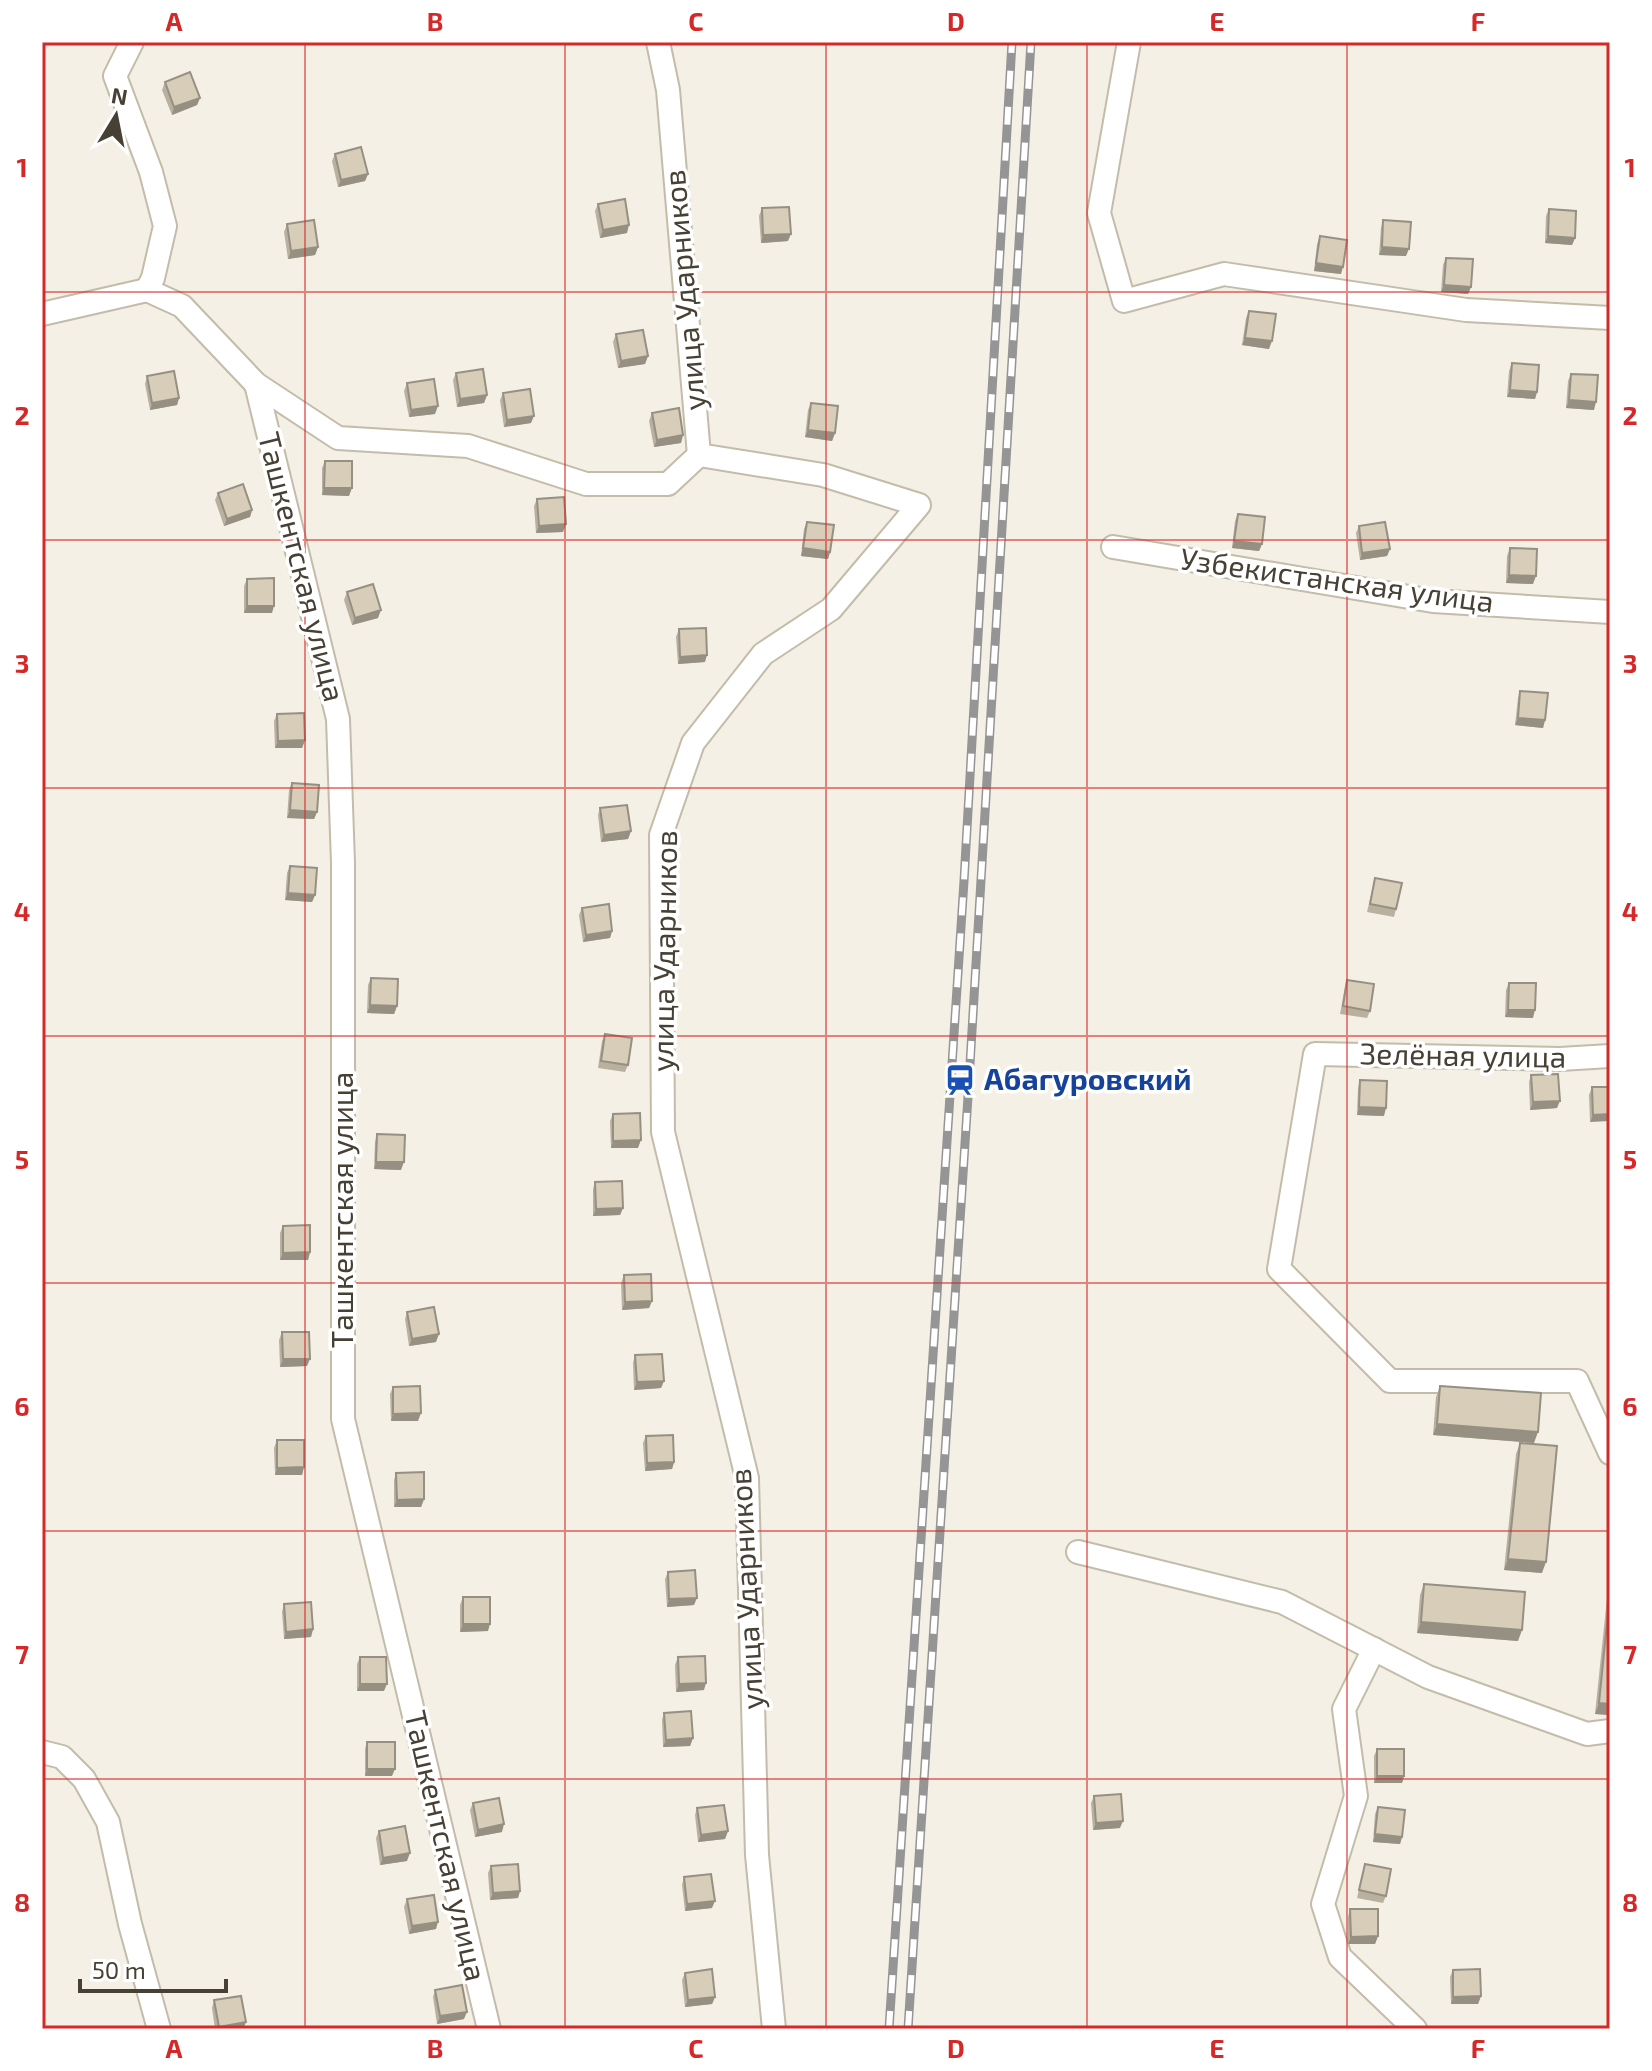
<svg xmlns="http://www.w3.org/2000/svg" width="1652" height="2071" viewBox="0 0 1652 2071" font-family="'Exo 2',sans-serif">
  <rect width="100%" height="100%" fill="#f4f0e5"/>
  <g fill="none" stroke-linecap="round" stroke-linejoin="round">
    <defs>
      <g id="minor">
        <polyline points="132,42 115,76 151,172 165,226 153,278 147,290 182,306 256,384 338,438 468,446 586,484 668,484 699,455"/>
        <polyline points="658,42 668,90 699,455 823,475 919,505 831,609 763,654 693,743 661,835 663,1132 747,1478 757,1855 774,2029"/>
        <polyline points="1129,42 1099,213 1124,301 1224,274 1466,310 1610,318"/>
        <polyline points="42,314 147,290"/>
        <polyline points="256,384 338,719 343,863 343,1419 489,2029"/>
        <polyline points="1113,547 1433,601 1610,612"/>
        <polyline points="1610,1056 1560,1059 1315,1054 1279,1269 1390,1381 1577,1381 1610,1453"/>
        <polyline points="1078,1552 1282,1602 1428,1677 1587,1734 1610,1731"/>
        <polyline points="1374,1649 1344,1709 1356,1796 1323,1904 1340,1957 1415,2029"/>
        <polyline points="42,1752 62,1757 84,1779 108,1822 130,1924 159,2029"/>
      </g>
    </defs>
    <use href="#minor" stroke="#c3bca9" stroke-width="26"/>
    <use href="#minor" stroke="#fff" stroke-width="22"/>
    <defs>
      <g id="rail">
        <polyline points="889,2029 964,881 1012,42"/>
        <polyline points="908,2029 969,1081 1031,42"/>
      </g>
    </defs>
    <use href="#rail" stroke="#959595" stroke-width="9"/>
    <use href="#rail" stroke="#fff" stroke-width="6" stroke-dasharray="18" stroke-linecap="butt"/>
  </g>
  <g fill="#b9b09f">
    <polygon points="165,82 200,98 197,105 172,115 162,90"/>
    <polygon points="335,154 368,174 365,181 338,187 332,161"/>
    <polygon points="598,204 627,233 600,238 595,211"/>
    <polygon points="762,208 788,241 761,243 759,216"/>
    <polygon points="1549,209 1575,238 1572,245 1545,243 1546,216"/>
    <polygon points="1383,220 1406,256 1379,255 1381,228"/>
    <polygon points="287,224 318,247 315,255 288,259 284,232"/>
    <polygon points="1320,236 1341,274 1314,271 1317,244"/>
    <polygon points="1446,258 1471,287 1468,294 1441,292 1443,265"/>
    <polygon points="1249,311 1269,349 1242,345 1246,318"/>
    <polygon points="616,334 648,356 645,364 618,368 613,342"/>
    <polygon points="1512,363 1537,392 1535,399 1507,397 1509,371"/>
    <polygon points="456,373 487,395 484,403 457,407 453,380"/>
    <polygon points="1571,374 1594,410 1566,408 1568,381"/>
    <polygon points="147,376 179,398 177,405 150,410 145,384"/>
    <polygon points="407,383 435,414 409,417 404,391"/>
    <polygon points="503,393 531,423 504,427 500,400"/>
    <polygon points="811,403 835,433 832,441 805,437 808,410"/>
    <polygon points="652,413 683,435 681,443 654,447 649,421"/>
    <polygon points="325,461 349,496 322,495 322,468"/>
    <polygon points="218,493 252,510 250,517 224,526 215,500"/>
    <polygon points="537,499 563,532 536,533 534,506"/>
    <polygon points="1238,514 1262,544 1259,551 1232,548 1235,521"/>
    <polygon points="807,522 830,552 828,559 801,556 804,529"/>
    <polygon points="1359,526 1390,549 1387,556 1360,560 1356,533"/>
    <polygon points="1510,548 1533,584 1506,583 1507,556"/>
    <polygon points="247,579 272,613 244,613 244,586"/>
    <polygon points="347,592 378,618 352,625 344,600"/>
    <polygon points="679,629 705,662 678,664 676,637"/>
    <polygon points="1520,691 1545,720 1543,728 1515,725 1518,698"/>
    <polygon points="277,714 305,740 302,748 275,748 274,721"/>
    <polygon points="292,783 317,812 314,819 287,818 289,790"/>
    <polygon points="600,808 631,831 628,839 601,842 598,815"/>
    <polygon points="290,866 315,895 312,902 285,900 287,873"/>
    <polygon points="1375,878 1396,909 1394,917 1367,912"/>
    <polygon points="582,908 612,931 610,938 583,942 579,915"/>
    <polygon points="371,978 397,1006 394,1014 367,1013 368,985"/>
    <polygon points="1347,980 1370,1011 1367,1018 1340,1014 1345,987"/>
    <polygon points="1509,983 1533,1018 1505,1017 1506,990"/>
    <polygon points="605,1034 628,1065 625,1072 598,1068 602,1041"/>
    <polygon points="1531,1075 1557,1108 1530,1110 1529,1082"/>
    <polygon points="1360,1080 1384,1116 1357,1115 1358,1088"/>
    <polygon points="1592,1087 1610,1087 1590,1122 1589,1095"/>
    <polygon points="613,1114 638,1148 611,1148 610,1121"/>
    <polygon points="377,1134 401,1170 374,1169 375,1142"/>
    <polygon points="595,1182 623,1208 620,1215 593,1216 593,1189"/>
    <polygon points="283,1226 310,1252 308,1260 280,1260 280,1233"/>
    <polygon points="624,1275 652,1301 649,1308 622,1310 621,1283"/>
    <polygon points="407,1312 436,1342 409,1346 405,1319"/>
    <polygon points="282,1332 307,1366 280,1367 279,1340"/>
    <polygon points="635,1355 664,1381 661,1388 634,1390 633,1363"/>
    <polygon points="1440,1386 1534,1443 1433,1435 1436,1397"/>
    <polygon points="393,1387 418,1421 391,1421 390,1394"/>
    <polygon points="646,1436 674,1462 672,1469 645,1471 643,1443"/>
    <polygon points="277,1440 304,1467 302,1475 275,1475 274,1448"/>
    <polygon points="1520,1443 1542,1573 1504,1570 1516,1454"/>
    <polygon points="396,1473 424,1499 421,1507 394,1507 394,1480"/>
    <polygon points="668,1572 694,1605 667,1607 665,1579"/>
    <polygon points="1424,1584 1518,1641 1417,1633 1420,1595"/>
    <polygon points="1610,1589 1610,1715 1595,1714 1607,1598"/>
    <polygon points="463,1597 488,1631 460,1632 460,1605"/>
    <polygon points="284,1604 313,1629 311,1637 284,1639 282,1612"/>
    <polygon points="360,1657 384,1691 357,1691 357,1664"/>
    <polygon points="678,1657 704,1690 676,1692 675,1665"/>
    <polygon points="664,1713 693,1738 690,1746 663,1747 662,1720"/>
    <polygon points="367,1742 392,1776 365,1776 365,1749"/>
    <polygon points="1377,1749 1404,1776 1402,1783 1374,1783 1374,1756"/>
    <polygon points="1094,1796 1120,1828 1093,1830 1091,1803"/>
    <polygon points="473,1803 502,1832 475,1837 470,1810"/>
    <polygon points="1378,1807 1402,1837 1400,1844 1373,1842 1375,1814"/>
    <polygon points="697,1808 728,1831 725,1839 698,1842 695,1815"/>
    <polygon points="379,1831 407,1861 380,1865 376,1838"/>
    <polygon points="1365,1864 1386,1896 1383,1903 1357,1898"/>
    <polygon points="491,1866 520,1891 518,1898 490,1900 488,1873"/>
    <polygon points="684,1877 712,1908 685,1911 682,1885"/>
    <polygon points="407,1899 436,1929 409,1934 404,1907"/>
    <polygon points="1350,1909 1378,1936 1375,1944 1348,1944 1348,1917"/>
    <polygon points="1453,1970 1481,1996 1478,2004 1451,2004 1450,1977"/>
    <polygon points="685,1973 715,1997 712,2004 685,2007 682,1980"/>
    <polygon points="435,1990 464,2019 437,2024 433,1997"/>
    <polygon points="214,2000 246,2022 243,2029 215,2029 212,2008"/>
  </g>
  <g fill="#969082">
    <polygon points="200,98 197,105 172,115 174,107"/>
    <polygon points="368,174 365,181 338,187 341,180"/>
    <polygon points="629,225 627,233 600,238 603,230"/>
    <polygon points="791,234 788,241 761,243 763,235"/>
    <polygon points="1548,236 1575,238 1572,245 1545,243"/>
    <polygon points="318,247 315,255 288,259 291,251"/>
    <polygon points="1382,247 1409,249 1406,256 1379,255"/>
    <polygon points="1316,263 1343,267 1341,274 1314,271"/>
    <polygon points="1444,285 1471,287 1468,294 1441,292"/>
    <polygon points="1245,338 1272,341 1269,349 1242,345"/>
    <polygon points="648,356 645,364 618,368 621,361"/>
    <polygon points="1510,390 1537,392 1535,399 1507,397"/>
    <polygon points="487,395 484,403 457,407 460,399"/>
    <polygon points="179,398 177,405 150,410 152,403"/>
    <polygon points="1569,400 1596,402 1594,410 1566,408"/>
    <polygon points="438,406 435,414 409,417 411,410"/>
    <polygon points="534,416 531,423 504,427 507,420"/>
    <polygon points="808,430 835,433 832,441 805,437"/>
    <polygon points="683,435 681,443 654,447 657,440"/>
    <polygon points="324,488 352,488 349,496 322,495"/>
    <polygon points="252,510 250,517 224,526 227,519"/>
    <polygon points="566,524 563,532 536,533 539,526"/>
    <polygon points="1234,541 1262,544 1259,551 1232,548"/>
    <polygon points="803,548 830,552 828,559 801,556"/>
    <polygon points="1390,549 1387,556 1360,560 1362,553"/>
    <polygon points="1509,575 1536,576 1533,584 1506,583"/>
    <polygon points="247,606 274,606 272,613 244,613"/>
    <polygon points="381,610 378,618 352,625 355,618"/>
    <polygon points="707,655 705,662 678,664 680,657"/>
    <polygon points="1518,718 1545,720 1543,728 1515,725"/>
    <polygon points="305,740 302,748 275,748 278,741"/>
    <polygon points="290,810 317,812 314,819 287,818"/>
    <polygon points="631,831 628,839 601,842 604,835"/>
    <polygon points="288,893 315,895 312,902 285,900"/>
    <polygon points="612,931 610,938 583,942 586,935"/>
    <polygon points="370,1005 397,1006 394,1014 367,1013"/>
    <polygon points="1508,1010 1535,1010 1533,1018 1505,1017"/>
    <polygon points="1560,1101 1557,1108 1530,1110 1533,1102"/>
    <polygon points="1359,1107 1386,1108 1384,1116 1357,1115"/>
    <polygon points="1610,1114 1610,1121 1590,1122 1593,1115"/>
    <polygon points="641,1140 638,1148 611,1148 613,1141"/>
    <polygon points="376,1162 404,1162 401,1170 374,1169"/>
    <polygon points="623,1208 620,1215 593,1216 596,1209"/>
    <polygon points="310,1252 308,1260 280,1260 283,1253"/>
    <polygon points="652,1301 649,1308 622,1310 625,1302"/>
    <polygon points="439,1334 436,1342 409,1346 412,1339"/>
    <polygon points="283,1359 310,1359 307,1366 280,1367"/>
    <polygon points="664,1381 661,1388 634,1390 637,1382"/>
    <polygon points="421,1413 418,1421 391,1421 393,1414"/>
    <polygon points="1437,1424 1538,1432 1534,1443 1433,1435"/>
    <polygon points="674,1462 672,1469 645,1471 647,1463"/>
    <polygon points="304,1467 302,1475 275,1475 277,1468"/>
    <polygon points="424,1499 421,1507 394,1507 397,1500"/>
    <polygon points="1508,1559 1546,1562 1542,1573 1504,1570"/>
    <polygon points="697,1598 694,1605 667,1607 669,1599"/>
    <polygon points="1421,1622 1522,1630 1518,1641 1417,1633"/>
    <polygon points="463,1624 490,1624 488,1631 460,1632"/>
    <polygon points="313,1629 311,1637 284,1639 286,1632"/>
    <polygon points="706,1683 704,1690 676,1692 679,1684"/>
    <polygon points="360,1684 387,1684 384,1691 357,1691"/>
    <polygon points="1599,1703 1610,1704 1610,1715 1595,1714"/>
    <polygon points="693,1738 690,1746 663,1747 666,1740"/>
    <polygon points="367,1769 395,1769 392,1776 365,1776"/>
    <polygon points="1377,1776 1404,1776 1402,1783 1374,1783"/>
    <polygon points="1123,1821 1120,1828 1093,1830 1096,1823"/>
    <polygon points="504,1824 502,1832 475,1837 478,1830"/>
    <polygon points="728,1831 725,1839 698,1842 701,1835"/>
    <polygon points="1375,1834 1402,1837 1400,1844 1373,1842"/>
    <polygon points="410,1853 407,1861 380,1865 383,1858"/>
    <polygon points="520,1891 518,1898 490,1900 493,1893"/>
    <polygon points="715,1901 712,1908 685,1911 687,1904"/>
    <polygon points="438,1922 436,1929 409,1934 412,1926"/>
    <polygon points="1378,1936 1375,1944 1348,1944 1351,1937"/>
    <polygon points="1481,1996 1478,2004 1451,2004 1453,1997"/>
    <polygon points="715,1997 712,2004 685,2007 688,2000"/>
    <polygon points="467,2012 464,2019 437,2024 440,2016"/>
    <polygon points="246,2022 243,2029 218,2029 219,2027"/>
  </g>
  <g fill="#d7cdb9" stroke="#969082" stroke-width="2">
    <polygon points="190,72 200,98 174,107 165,82"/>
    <polygon points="361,147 368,174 341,180 335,154"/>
    <polygon points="625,199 629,225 603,230 598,204"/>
    <polygon points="789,207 791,234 763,235 762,208"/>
    <polygon points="1549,209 1576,211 1575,238 1548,236"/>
    <polygon points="314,220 318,247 291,251 287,224"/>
    <polygon points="1383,220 1411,222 1409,249 1382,247"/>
    <polygon points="1320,236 1347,240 1343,267 1316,263"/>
    <polygon points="1446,258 1473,259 1471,287 1444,285"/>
    <polygon points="1249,311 1276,314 1272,341 1245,338"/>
    <polygon points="643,330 648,356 621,361 616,334"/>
    <polygon points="1512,363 1539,365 1537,392 1510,390"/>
    <polygon points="483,369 487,395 460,399 456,373"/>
    <polygon points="174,371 179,398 152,403 147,376"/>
    <polygon points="1571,374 1598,375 1596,402 1569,400"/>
    <polygon points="434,379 438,406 411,410 407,383"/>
    <polygon points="530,389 534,416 507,420 503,393"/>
    <polygon points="811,403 838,406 835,433 808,430"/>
    <polygon points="679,408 683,435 657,440 652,413"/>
    <polygon points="325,461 352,461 352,488 324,488"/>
    <polygon points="243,484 252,510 227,519 218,493"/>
    <polygon points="564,497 566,524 539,526 537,499"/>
    <polygon points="1238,514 1265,517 1262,544 1234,541"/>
    <polygon points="807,522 834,525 830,552 803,548"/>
    <polygon points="1385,522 1390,549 1362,553 1359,526"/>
    <polygon points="1510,548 1537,549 1536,576 1509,575"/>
    <polygon points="274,578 274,606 247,606 247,579"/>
    <polygon points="373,584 381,610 355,618 347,592"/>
    <polygon points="706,628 707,655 680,657 679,629"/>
    <polygon points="1520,691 1548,693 1545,720 1518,718"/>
    <polygon points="304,713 305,740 278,741 277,714"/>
    <polygon points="292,783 319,785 317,812 290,810"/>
    <polygon points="627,805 631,831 604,835 600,808"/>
    <polygon points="290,866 317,868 315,895 288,893"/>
    <polygon points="1375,878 1402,883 1396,909 1370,904"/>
    <polygon points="609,904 612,931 586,935 582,908"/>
    <polygon points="371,978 398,979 397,1006 370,1005"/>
    <polygon points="1347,980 1374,984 1370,1011 1343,1006"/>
    <polygon points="1509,983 1536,983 1535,1010 1508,1010"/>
    <polygon points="605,1034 632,1038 628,1065 601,1061"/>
    <polygon points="1558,1074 1560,1101 1533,1102 1531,1075"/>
    <polygon points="1360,1080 1387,1081 1386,1108 1359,1107"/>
    <polygon points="1592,1087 1610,1087 1610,1114 1593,1115"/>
    <polygon points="640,1113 641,1140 613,1141 613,1114"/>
    <polygon points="377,1134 405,1135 404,1162 376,1162"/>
    <polygon points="622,1181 623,1208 596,1209 595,1182"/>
    <polygon points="310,1225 310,1252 283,1253 283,1226"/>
    <polygon points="651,1274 652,1301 625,1302 624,1275"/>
    <polygon points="434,1307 439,1334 412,1339 407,1312"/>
    <polygon points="282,1332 309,1332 310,1359 283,1359"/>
    <polygon points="662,1354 664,1381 637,1382 635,1355"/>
    <polygon points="420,1386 421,1413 393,1414 393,1387"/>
    <polygon points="1440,1386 1541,1393 1538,1432 1437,1424"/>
    <polygon points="673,1435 674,1462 647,1463 646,1436"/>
    <polygon points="277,1440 304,1440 304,1467 277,1468"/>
    <polygon points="1520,1443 1557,1446 1546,1562 1508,1559"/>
    <polygon points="424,1472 424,1499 397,1500 396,1473"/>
    <polygon points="695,1570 697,1598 669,1599 668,1572"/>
    <polygon points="1424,1584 1525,1592 1522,1630 1421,1622"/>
    <polygon points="1610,1593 1610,1704 1599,1703"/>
    <rect x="463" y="1597" width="27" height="27"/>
    <polygon points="311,1602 313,1629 286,1632 284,1604"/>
    <polygon points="705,1656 706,1683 679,1684 678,1657"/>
    <polygon points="360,1657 386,1657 387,1684 360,1684"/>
    <polygon points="691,1711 693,1738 666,1740 664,1713"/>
    <rect x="367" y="1742" width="28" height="27"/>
    <rect x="1377" y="1749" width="27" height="27"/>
    <polygon points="1121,1794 1123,1821 1096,1823 1094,1796"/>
    <polygon points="499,1798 504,1824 478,1830 473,1803"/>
    <polygon points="724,1805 728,1831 701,1835 697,1808"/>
    <polygon points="1378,1807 1405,1810 1402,1837 1375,1834"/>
    <polygon points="405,1826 410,1853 383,1858 379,1831"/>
    <polygon points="518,1864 520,1891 493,1893 491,1866"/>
    <polygon points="1365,1864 1391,1869 1386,1896 1359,1890"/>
    <polygon points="711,1874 715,1901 687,1904 684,1877"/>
    <polygon points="434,1895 438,1922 412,1926 407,1899"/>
    <polygon points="1350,1909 1378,1909 1378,1936 1351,1937"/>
    <polygon points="712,1969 715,1997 688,2000 685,1973"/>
    <polygon points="1480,1969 1481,1996 1453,1997 1453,1970"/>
    <polygon points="462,1985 467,2012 440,2016 435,1990"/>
    <polygon points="241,1996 246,2022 219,2027 214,2000"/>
  </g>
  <path fill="none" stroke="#d62828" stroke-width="2" stroke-opacity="0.55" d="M 305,42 L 305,2029M 565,42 L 565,2029M 826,42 L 826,2029M 1087,42 L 1087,2029M 1347,42 L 1347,2029M 42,292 L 1610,292M 42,540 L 1610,540M 42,788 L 1610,788M 42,1036 L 1610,1036M 42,1283 L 1610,1283M 42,1531 L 1610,1531M 42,1779 L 1610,1779"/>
  <defs>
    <symbol id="station-bare" viewBox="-9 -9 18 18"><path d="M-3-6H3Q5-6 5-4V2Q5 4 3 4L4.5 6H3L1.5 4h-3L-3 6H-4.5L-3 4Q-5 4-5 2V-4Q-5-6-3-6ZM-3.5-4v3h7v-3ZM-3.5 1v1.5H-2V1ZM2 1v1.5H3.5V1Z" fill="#1a4fb4" stroke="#fff" stroke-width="2.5" paint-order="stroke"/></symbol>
  </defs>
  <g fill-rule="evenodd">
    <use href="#station-bare" x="938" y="1058" width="44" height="44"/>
  </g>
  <g text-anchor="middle" stroke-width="7" stroke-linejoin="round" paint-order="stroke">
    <g font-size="30" fill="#474034" stroke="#fff">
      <text transform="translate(685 290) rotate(-95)" y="10">улица Ударников</text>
      <text transform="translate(301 567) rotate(76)" y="10">Ташкентская улица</text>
      <text transform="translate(1337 581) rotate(8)" y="10">Узбекистанская улица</text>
      <text transform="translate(665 951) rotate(-89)" y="10">улица Ударников</text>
      <text transform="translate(1463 1056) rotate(1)" y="10">Зелёная улица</text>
      <text transform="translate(343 1210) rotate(-90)" y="10">Ташкентская улица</text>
      <text transform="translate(747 1589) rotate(-93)" y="10">улица Ударников</text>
      <text transform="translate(445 1846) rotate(77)" y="10">Ташкентская улица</text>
    </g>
    <g font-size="30" font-weight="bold" fill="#164399" stroke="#fff" text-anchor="start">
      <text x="984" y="1090">Абагуровский</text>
    </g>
  </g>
  <rect width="1652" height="2071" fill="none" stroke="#ffffff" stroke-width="88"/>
  <g transform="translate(116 116) rotate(10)" stroke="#ffffff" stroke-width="6" paint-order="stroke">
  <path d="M0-6L14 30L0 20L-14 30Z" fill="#474034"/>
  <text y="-12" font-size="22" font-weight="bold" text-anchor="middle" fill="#474034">N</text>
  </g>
  <path d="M80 1979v12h146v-12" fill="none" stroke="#474034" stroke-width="4"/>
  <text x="92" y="1979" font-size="24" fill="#474034" stroke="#ffffff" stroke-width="6" paint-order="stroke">50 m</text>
  <rect x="44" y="44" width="1564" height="1983" fill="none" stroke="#d62828" stroke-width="3"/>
  <g font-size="26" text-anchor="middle" font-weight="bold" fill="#d62828">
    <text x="174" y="31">A</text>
    <text x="435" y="31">B</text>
    <text x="696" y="31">C</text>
    <text x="956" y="31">D</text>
    <text x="1217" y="31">E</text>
    <text x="1478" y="31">F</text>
    <text x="22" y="177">1</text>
    <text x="1630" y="177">1</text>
    <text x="22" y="425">2</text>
    <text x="1630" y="425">2</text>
    <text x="22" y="673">3</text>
    <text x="1630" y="673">3</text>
    <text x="22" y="921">4</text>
    <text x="1630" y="921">4</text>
    <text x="22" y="1169">5</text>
    <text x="1630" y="1169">5</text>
    <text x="22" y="1416">6</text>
    <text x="1630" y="1416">6</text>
    <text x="22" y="1664">7</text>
    <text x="1630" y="1664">7</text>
    <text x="22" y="1912">8</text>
    <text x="1630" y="1912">8</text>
    <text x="174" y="2058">A</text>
    <text x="435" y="2058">B</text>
    <text x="696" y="2058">C</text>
    <text x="956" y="2058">D</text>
    <text x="1217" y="2058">E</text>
    <text x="1478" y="2058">F</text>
  </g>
</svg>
